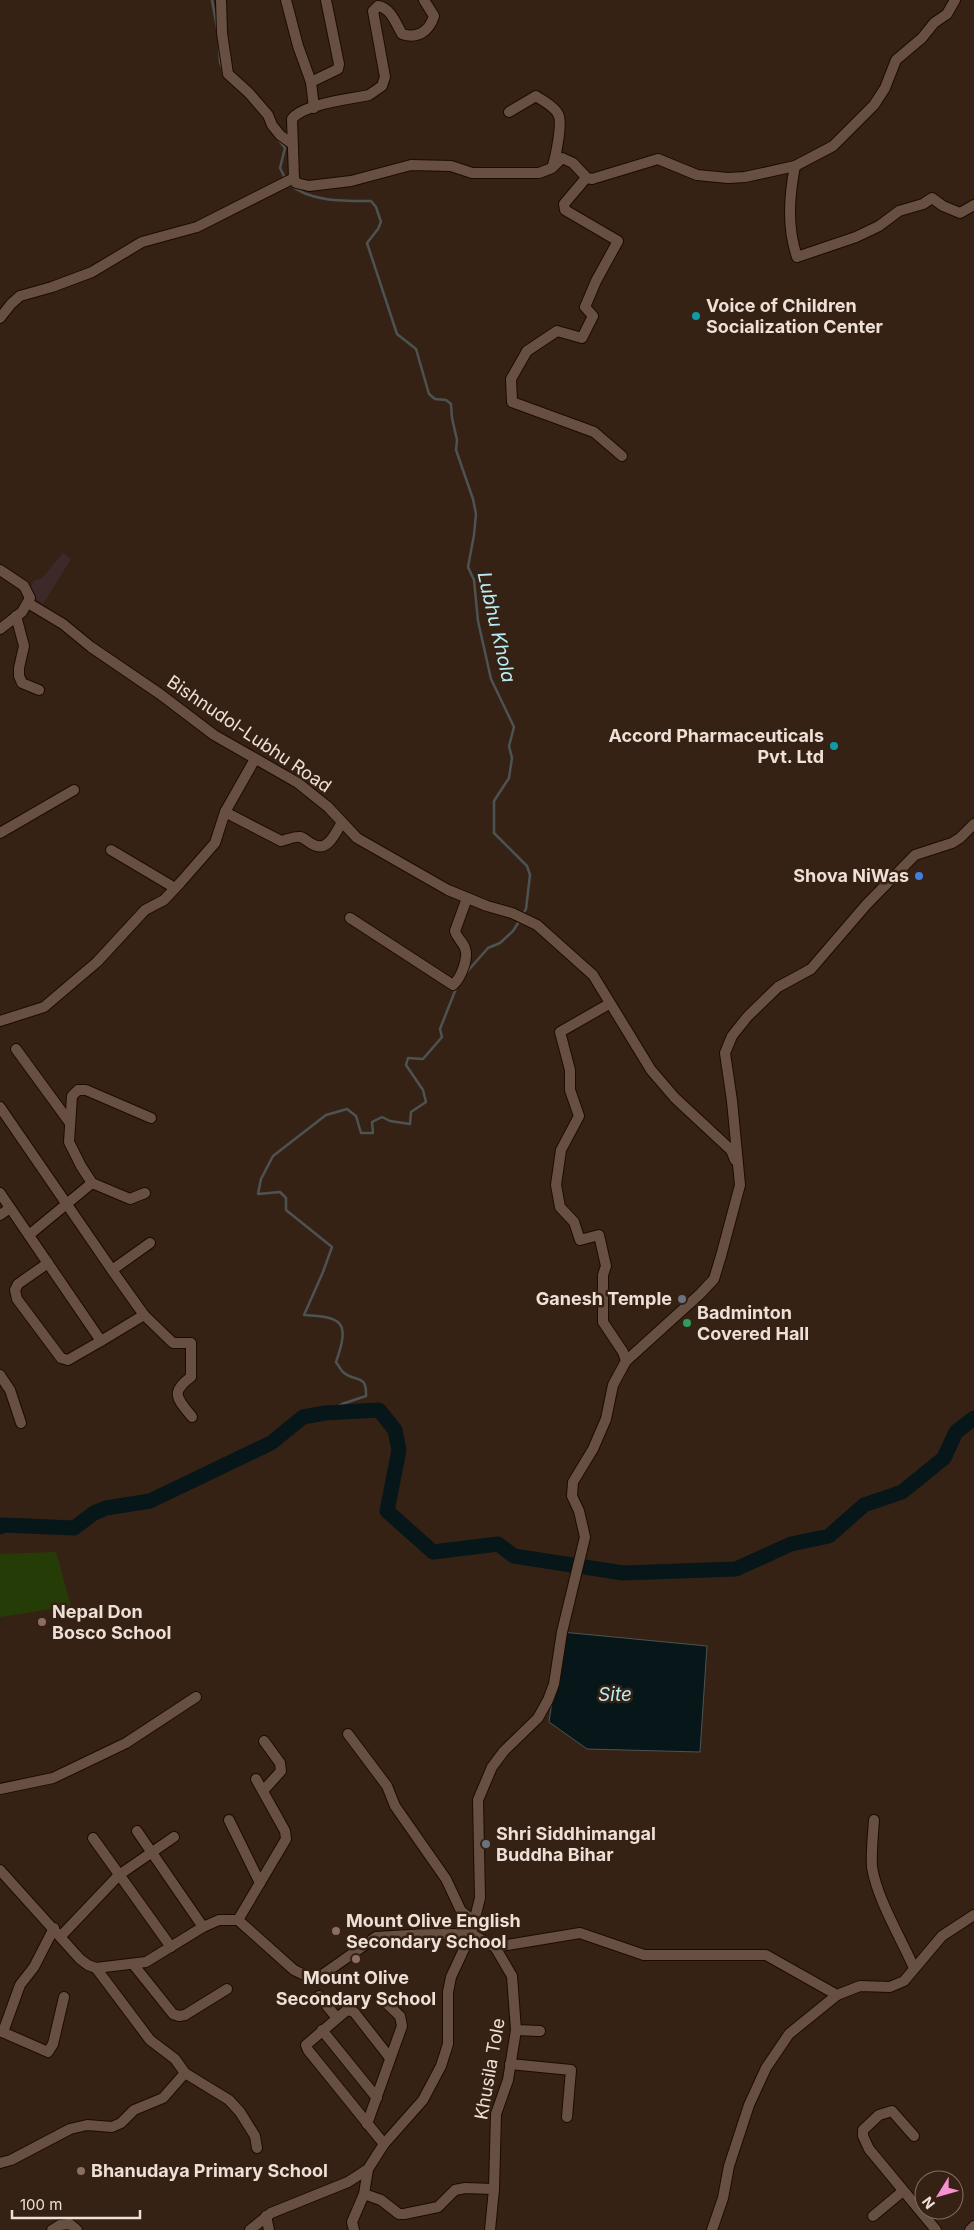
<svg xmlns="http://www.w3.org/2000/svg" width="974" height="2230" viewBox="0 0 974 2230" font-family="Inter,sans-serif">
  <rect width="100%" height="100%" fill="#362214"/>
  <polygon fill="#3d2929" points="63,553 71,559 43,604 27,592 34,581 42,578"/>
  <polygon fill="#263c06" points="56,1552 71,1606 0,1617 0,1554"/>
  <polygon fill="#061619" stroke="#4c5352" points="562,1632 707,1646 700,1752 587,1749 549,1722"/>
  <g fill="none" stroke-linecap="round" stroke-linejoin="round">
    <g stroke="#4c5352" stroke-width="2.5">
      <polyline points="212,0 217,28"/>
      <polyline points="219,43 220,62 223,70"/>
      <polyline points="278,139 285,148 280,168 286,180"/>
      <path d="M 289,184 C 310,202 344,201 371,201 L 376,207 L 381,222 L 378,229 L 367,243 L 397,334 L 416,349 L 429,394 L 435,399 L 446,400 L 451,404 L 452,418 L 457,440 L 456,450 L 473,499 L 476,514 L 474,535 L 468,567 L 474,580 L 478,621 L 491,679 L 514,727 L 509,746 L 512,758 L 509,778 L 494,801 L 494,833 L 527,866 L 530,875 L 526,909 L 522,916"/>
      <polyline points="466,973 488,948 500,943 513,931 520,920"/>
      <path d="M 325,1413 L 342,1404 L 366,1396 C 367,1373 355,1383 343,1372 C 341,1370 338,1365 336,1362 C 350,1322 343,1317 304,1315 L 323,1272 L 332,1247 L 286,1210 L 286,1198 L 280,1192 L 258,1194 L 261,1179 L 273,1156 L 326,1115 L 347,1109 L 356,1116 L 361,1133 L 373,1133 L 372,1122 L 382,1117 L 390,1121 L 410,1124 L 411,1112 L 426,1102 L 423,1090 L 406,1065 L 408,1058 L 423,1059 L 442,1037 L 440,1029 L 457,986"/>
    </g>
    <polyline stroke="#061619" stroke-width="15" points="0,1527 3,1525 74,1528 94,1513 106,1508 150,1501 271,1443 303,1417 325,1413 379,1410 395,1430 399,1450 387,1511 433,1552 498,1544 514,1556 623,1573 736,1569 791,1544 829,1536 864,1505 902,1492 944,1458 956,1432 974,1418"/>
    <defs>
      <g id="minor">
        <polyline points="221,0 222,33 228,74 249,93 268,115 272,125 280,135 291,143"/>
        <polyline points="286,0 298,46 311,82 314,108"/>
        <path d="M 424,0 L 434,16 C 429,32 417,39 402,34 C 396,24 391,8 378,6 L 373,11 L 385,77 L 382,86 L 369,95 C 350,99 303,104 292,119 L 294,178 L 296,183 L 309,186 L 351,181 L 411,165 L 451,166 L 472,173 L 539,173 L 552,168 L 562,158 L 573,163 L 587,178 L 592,179 L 658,159 L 697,175 L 728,178 L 745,177 L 795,166 L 833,146 L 874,105 L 885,88 L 896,60 L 922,38 L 934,23 L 947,14 L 955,0"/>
        <polyline points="311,82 338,69 339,64 326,0"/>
        <path d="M 509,112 L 536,96 C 543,101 554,106 558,114 C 563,121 556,155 553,165"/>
        <path d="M 795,166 C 789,197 787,227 797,257 L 856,237 L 879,226 L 899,211 L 923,204 L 932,198 L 943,206 L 960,213 L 974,205"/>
        <polyline points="586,178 564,204 565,210 618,241 596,281 585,307 593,316 582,338 557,331 527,351 511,379 512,402 594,432 622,456"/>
        <polyline points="0,318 11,304 20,296 52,287 92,272 142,242 197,227 294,178"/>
        <polyline points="0,570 24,586 30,598 22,612 0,629"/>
        <polyline points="28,603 63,624 91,647 160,694 214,735 298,783 328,807 357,838 448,890 487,906 512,913 537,925 593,975 651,1070 675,1098 731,1150 735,1160"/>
        <polyline points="16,616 24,646 19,668 19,676 22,683 39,690"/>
        <path d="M 225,812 L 281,841 C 287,840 294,836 300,837 C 305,838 309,843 314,845 C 328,852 336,832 342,822"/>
        <polyline points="0,833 74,790"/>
        <polyline points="111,850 175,888"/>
        <path d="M 350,918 L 453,985 C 461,978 469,958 465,948 C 463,942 457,938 455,931 L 467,898"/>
        <polyline points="609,1004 560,1032 570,1070 570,1090 579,1116 561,1150 556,1185 560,1207 574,1222 580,1240 599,1235 606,1266 603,1275 603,1322 623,1352 626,1361"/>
        <polyline points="0,1021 44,1007 97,962 145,910 164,900 180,883 215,843 225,812 255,759"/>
        <polyline points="16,1049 70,1123"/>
        <polyline points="0,1107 112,1270"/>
        <polyline points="0,1193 101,1341 144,1315 112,1270 150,1243"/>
        <polyline points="145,1193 130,1199 92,1183 81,1166 69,1142 72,1096 78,1090 86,1090 151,1118"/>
        <polyline points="0,1215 10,1208"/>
        <polyline points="29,1235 92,1183"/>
        <polyline points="48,1263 18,1284 15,1290 17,1299 61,1358 68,1360 101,1341"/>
        <path d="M 144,1315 L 173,1343 L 191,1343 L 191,1377 C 169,1393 178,1399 192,1417"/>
        <polyline points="0,1375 10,1390 21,1423"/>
        <polyline points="348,1734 387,1786 395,1806 446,1879 461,1911 475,1922"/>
        <polyline points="256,1779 285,1831 286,1839 238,1920 294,1970 315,1980 376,1937 426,1934 471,1934 495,1947 580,1933 644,1955 766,1955 837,1995 860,1986 890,1987 904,1981 942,1936 974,1915"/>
        <polyline points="0,1789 53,1778 126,1743 196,1697"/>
        <polyline points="263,1791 281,1771 280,1763 264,1741"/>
        <polyline points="229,1820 260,1883"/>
        <path d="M 874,1820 C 873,1835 871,1852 872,1867 C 877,1899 901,1938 914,1968"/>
        <polyline points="137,1831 203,1927"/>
        <polyline points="93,1838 171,1947"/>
        <polyline points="0,1870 80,1959 88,1965 96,1968 146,1962 203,1927 219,1920 238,1920"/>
        <polyline points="61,1936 119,1875 174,1837"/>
        <polyline points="133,1964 173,2014 179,2016 185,2015 227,1989"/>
        <polyline points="96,1968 150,2040 175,2059 185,2073 229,2100 240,2112 255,2136 257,2148"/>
        <polyline points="319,1996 337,2018"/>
        <polyline points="322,2030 377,2098"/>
        <polyline points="516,2030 540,2031"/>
        <polyline points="0,2031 48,2052 53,2044 64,1997"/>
        <polyline points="3,2032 20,1985 34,1967 54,1928"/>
        <polyline points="510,2064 571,2070 567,2117"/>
        <polyline points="367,2124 402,2026 400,2016 380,1997"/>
        <polyline points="914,2136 892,2111 879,2115 863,2130 863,2136 869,2149 936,2230"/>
        <polyline points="384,2144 308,2050 306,2045 347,2010 354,2012 390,2058"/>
        <polyline points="0,2163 11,2160 70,2129 87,2125 112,2127 121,2123 134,2110 163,2098 185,2073"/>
        <polyline points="364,2194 381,2200 399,2214 404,2214 438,2207 455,2190 465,2188 494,2189"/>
        <polyline points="266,2216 269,2230"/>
        <polyline points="873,2216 903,2191"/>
        <polyline points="52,2230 60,2225 70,2224 77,2230"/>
        <polyline points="250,2230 271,2213 348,2182 368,2169 384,2144 423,2100 441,2066 448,2044 448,1992 451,1977 471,1934 480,1898 478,1800 492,1767 504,1751 538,1718 548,1700 554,1684 562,1632 585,1537 579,1511 572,1496 573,1482 593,1449 606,1419 613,1385 626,1361 700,1294 714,1279 721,1256 740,1185 732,1101 725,1053 732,1036 748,1016 778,987 811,969 866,905 915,855 952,843 960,838 974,824"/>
        <polyline points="354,2230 352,2222 364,2194 368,2169"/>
        <polyline points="490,2230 494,2189 496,2114 508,2080 516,2030 512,1976 495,1947"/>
        <polyline points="712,2230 723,2198 729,2166 749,2105 766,2068 789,2034 837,1995"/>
        <polyline points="970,2230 974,2226"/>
      </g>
    </defs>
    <use href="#minor" stroke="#1d0b01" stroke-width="12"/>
    <use href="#minor" stroke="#675041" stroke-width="10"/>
  </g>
  <g fill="#0f9aa8" stroke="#362214" stroke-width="2">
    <circle cx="696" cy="316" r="5"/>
    <circle cx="834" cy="746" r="5"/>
  </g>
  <circle fill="#3f7fe0" stroke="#362214" stroke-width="2" cx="919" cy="876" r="5"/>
  <g fill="#6b7280" stroke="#362214" stroke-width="2">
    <circle cx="682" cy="1299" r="5"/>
    <circle cx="486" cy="1844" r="5"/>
  </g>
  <circle fill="#2e9e5b" stroke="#362214" stroke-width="2" cx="687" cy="1323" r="5"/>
  <g fill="#8d6e63" stroke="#362214" stroke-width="2">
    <circle cx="42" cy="1622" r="5"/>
    <circle cx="336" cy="1931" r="5"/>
    <circle cx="356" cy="1959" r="5"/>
    <circle cx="81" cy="2171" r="5"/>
  </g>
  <g text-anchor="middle" stroke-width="5" stroke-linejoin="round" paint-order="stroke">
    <g font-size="18" font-weight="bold" fill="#eee0d7" stroke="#362214" text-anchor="start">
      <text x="706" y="312">Voice of Children<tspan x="706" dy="21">Socialization Center</tspan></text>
      <text x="824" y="742" text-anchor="end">Accord Pharmaceuticals<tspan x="824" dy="21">Pvt. Ltd</tspan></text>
      <text x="909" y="882" text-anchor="end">Shova NiWas</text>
      <text x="672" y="1305" text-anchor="end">Ganesh Temple</text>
      <text x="697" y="1319">Badminton<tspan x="697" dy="21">Covered Hall</tspan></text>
      <text x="52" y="1618">Nepal Don<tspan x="52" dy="21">Bosco School</tspan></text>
      <text x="496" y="1840">Shri Siddhimangal<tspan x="496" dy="21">Buddha Bihar</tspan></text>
      <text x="346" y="1927">Mount Olive English<tspan x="346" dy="21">Secondary School</tspan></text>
      <text x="356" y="1984" text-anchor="middle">Mount Olive<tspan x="356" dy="21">Secondary School</tspan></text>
      <text x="91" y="2177">Bhanudaya Primary School</text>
    </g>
    <g font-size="18" fill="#eee0d7" stroke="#362214">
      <text transform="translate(249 734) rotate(34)" y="6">Bishnudol-Lubhu Road</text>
      <text transform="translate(490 2069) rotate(-80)" y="6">Khusila Tole</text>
    </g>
    <g font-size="19" font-style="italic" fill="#b6ecf7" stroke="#362214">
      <text transform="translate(497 627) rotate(77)" y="7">Lubhu Khola</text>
      <text x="615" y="1701">Site</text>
    </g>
  </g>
  <g transform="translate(939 2195) rotate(233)"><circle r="24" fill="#362214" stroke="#806e62"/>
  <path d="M0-4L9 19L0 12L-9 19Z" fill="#f591d1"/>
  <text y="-8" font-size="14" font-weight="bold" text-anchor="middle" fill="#eee0d7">N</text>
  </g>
  <path d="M12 2210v8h128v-8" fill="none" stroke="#eee0d7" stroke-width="2.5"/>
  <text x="20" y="2210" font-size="15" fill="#eee0d7" stroke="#362214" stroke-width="4" paint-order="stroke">100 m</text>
</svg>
